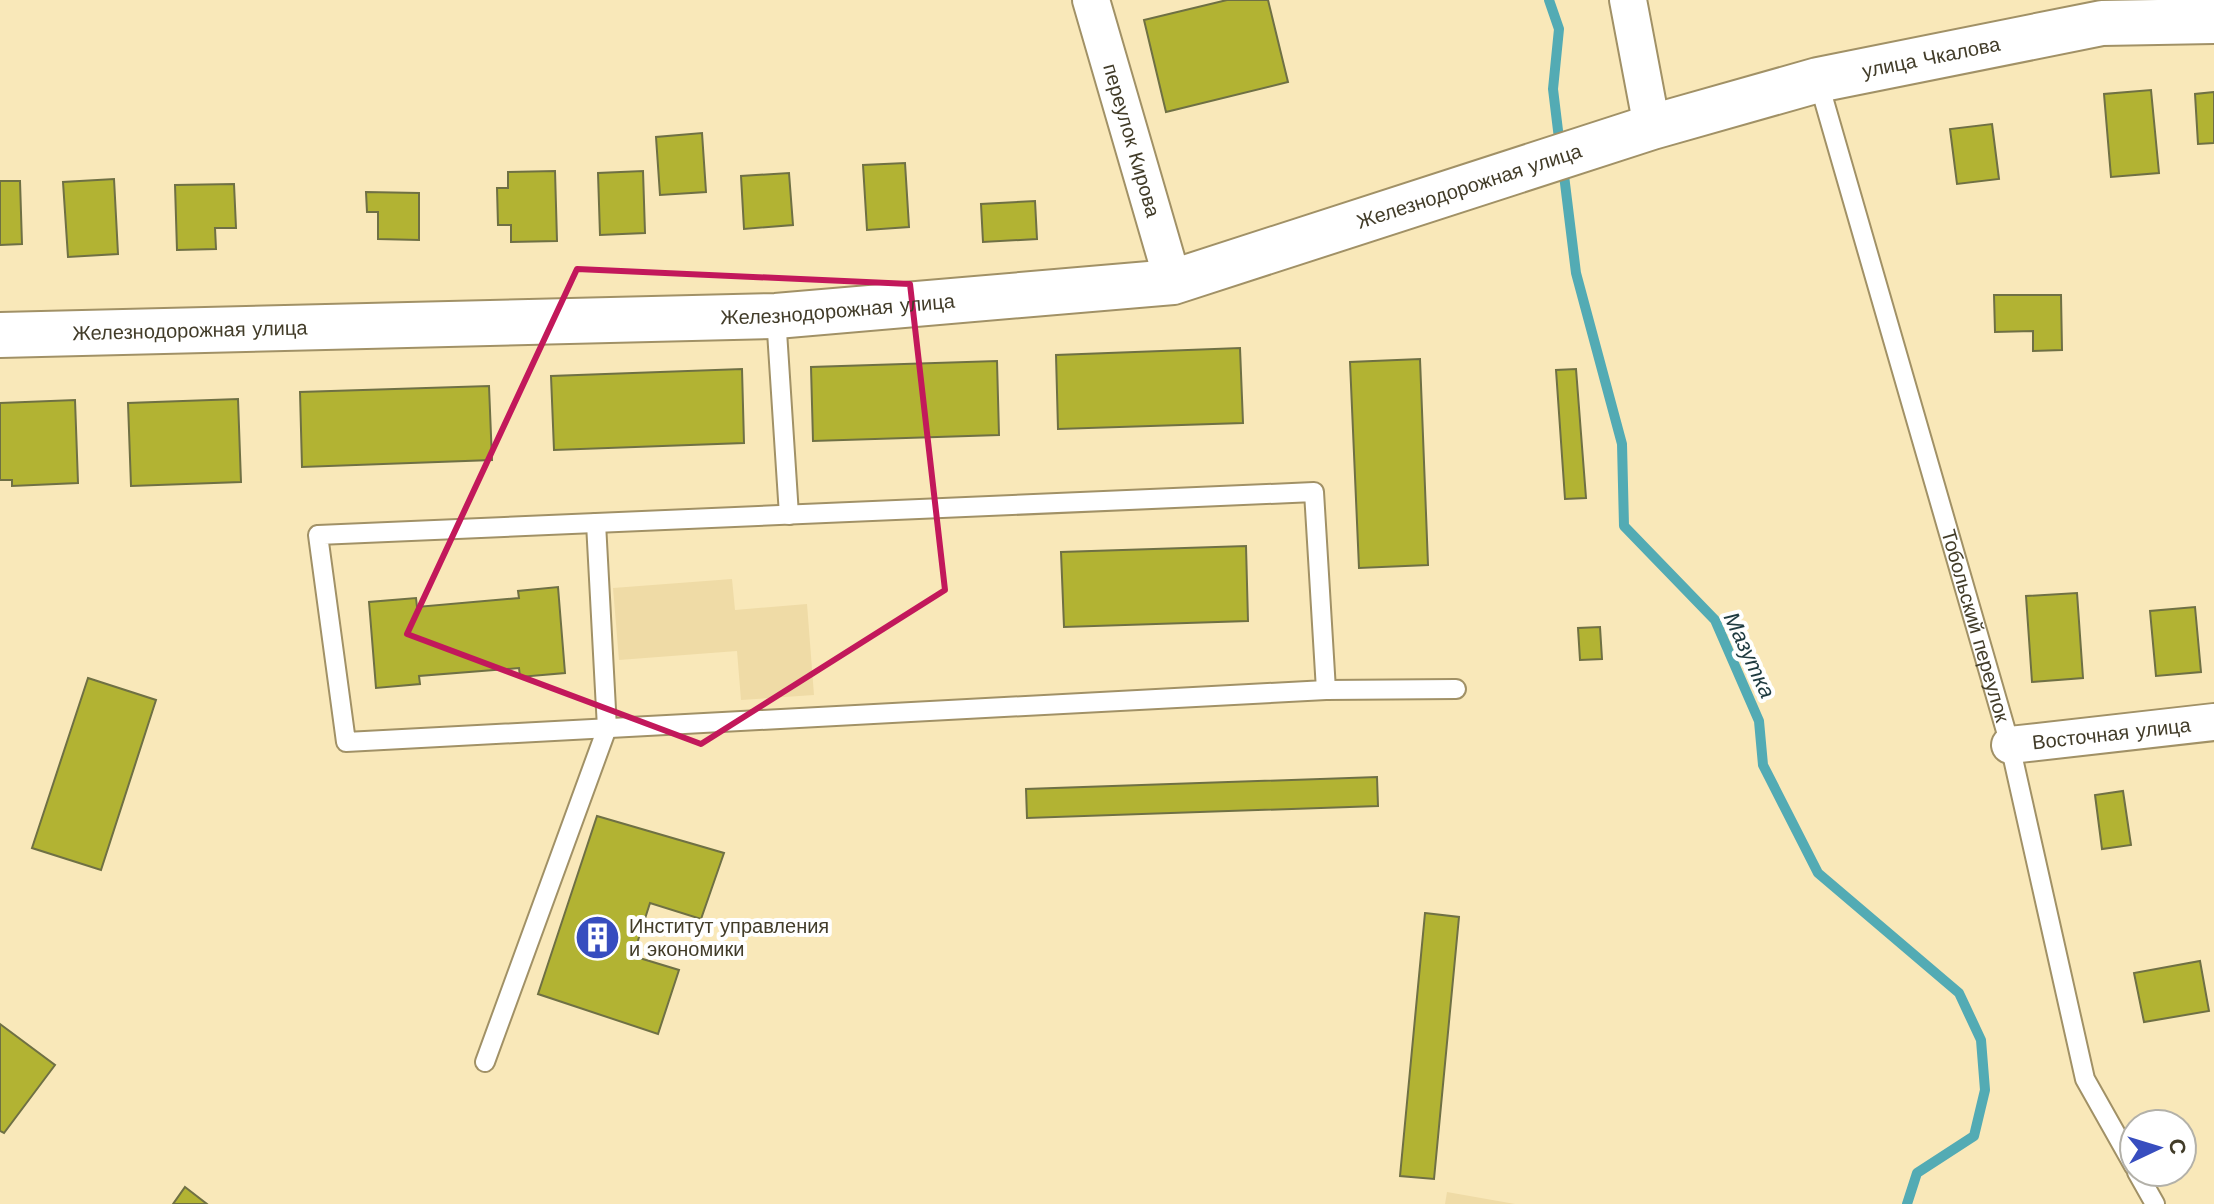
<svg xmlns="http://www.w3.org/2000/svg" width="2214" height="1204" viewBox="0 0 2214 1204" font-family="'Work Sans',sans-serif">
  <rect width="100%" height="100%" fill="#f9e8b9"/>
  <g fill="#efdba6">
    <polygon points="732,579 735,610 807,604 814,695 741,700 737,651 619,660 613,588"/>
    <polygon points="1447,1192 1515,1204 1445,1204"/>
  </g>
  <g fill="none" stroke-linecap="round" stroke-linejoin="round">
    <g stroke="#53abb4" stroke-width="10">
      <polyline points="1549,0 1559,29 1553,89 1560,147"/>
      <polyline points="1563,167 1576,273 1622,444 1624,526 1715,620 1759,721 1763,765 1818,873 1959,993 1981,1040 1985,1090 1974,1136 1917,1173 1907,1204"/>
    </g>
  </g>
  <g fill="#b2b333" stroke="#6f7044" stroke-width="2">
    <polygon points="1227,0 1268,0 1288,82 1166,112 1144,20"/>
    <polygon points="2151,90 2159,173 2111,177 2104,94"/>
    <polygon points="2214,92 2214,143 2198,144 2195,94"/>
    <polygon points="1992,124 1999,179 1957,184 1950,129"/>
    <polygon points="702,133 706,192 660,195 656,137"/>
    <polygon points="905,163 909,227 867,230 863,165"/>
    <polygon points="555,171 557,241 511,242 511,225 498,225 497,188 508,188 508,172"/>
    <polygon points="643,171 645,233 600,235 598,173"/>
    <polygon points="789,173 793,225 744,229 741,176"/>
    <polygon points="114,179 118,254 68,257 63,182"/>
    <polygon points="0,181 20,181 22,244 0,245"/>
    <polygon points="234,184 236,228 215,228 216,249 177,250 175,185"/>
    <polygon points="366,192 419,193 419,240 378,239 378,212 367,212"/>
    <polygon points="1035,201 1037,239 983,242 981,204"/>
    <polygon points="1994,295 2061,295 2062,350 2033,351 2033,331 1995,332"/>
    <polygon points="1240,348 1243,423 1058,429 1056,355"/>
    <polygon points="1420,359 1428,565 1359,568 1350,362"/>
    <polygon points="997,361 999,435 813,441 811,367"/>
    <polygon points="742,369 744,443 554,450 551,376"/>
    <polygon points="1576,369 1586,498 1565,499 1556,370"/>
    <polygon points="489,386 492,460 302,467 300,392"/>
    <polygon points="238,399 241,482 131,486 128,403"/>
    <polygon points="75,400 78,483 12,486 12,480 0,480 0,403"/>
    <polygon points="1246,546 1248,621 1064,627 1061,552"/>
    <polygon points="558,587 565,673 520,677 519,668 419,676 420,684 376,688 369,602 416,598 417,607 519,598 518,591"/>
    <polygon points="2077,593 2083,678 2032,682 2026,596"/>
    <polygon points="2195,607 2201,672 2156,676 2150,611"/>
    <polygon points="1600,627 1602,659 1580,660 1578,628"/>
    <polygon points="88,678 156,700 101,870 32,848"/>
    <polygon points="1377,777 1378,806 1027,818 1026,789"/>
    <polygon points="2123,791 2131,845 2102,849 2095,795"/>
    <polygon points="597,816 724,853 701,919 650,903 633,956 679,970 658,1034 538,994"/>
    <polygon points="1425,913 1459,917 1434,1179 1400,1176"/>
    <polygon points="2200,961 2209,1011 2144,1022 2134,973"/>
    <polygon points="0,1024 55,1065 4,1133 0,1131"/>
    <polygon points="185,1187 207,1204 173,1204"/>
  </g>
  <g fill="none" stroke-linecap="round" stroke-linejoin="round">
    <defs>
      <g id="service">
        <path id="s1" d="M 1818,80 L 2010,745 L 2085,1079 L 2134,1166"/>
        <polyline points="776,316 789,515"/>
        <polygon points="1314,492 1326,690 346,742 318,535"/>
        <polyline points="1326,690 1456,689"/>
        <polyline points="485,1062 607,728 596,523"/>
        <polyline points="2137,1172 2155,1204"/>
      </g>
      <g id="minor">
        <path id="s2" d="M 1091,0 L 1173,282"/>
        <polyline points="1628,0 1652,127"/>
        <path id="s3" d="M 2010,745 L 2214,722"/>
      </g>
      <g id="tertiary">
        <path id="s4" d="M 0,335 L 776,316 L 1173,282 L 1652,127 L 1818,80 L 2102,23 L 2214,21"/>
      </g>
    </defs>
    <use href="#service" stroke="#a19166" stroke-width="22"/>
    <use href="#minor" stroke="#a19166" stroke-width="40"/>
    <use href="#tertiary" stroke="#a19166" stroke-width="48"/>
    <use href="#service" stroke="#fff" stroke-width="18"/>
    <use href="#minor" stroke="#fff" stroke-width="36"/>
    <use href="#tertiary" stroke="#fff" stroke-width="44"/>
  </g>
  <path fill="none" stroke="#c2185b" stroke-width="6" stroke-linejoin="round" d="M 577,269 L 910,284 L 945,590 L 701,744 L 407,634 Z"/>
  <defs>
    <symbol id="building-disc" viewBox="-11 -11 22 22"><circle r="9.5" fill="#374dbf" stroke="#fff"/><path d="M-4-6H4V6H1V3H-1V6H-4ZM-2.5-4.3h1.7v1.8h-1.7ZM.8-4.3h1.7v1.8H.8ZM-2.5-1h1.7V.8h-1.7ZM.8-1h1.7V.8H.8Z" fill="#fff"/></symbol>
  </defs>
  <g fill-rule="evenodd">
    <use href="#building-disc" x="572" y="912" width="51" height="51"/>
  </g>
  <g text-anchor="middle" stroke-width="8" stroke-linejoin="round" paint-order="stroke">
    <g font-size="20" fill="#423c29" stroke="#fff">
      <text dy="7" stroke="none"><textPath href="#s4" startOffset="1966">улица Чкалова</textPath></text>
      <text dy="7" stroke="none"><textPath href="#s2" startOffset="146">переулок Кирова</textPath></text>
      <text dy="7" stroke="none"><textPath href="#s4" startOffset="1486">Железнодорожная улица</textPath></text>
      <text dy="7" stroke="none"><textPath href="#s4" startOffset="838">Железнодорожная улица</textPath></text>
      <text dy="7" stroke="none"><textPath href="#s4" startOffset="190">Железнодорожная улица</textPath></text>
      <text dy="7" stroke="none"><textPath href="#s1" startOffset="568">Тобольский переулок</textPath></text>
      <text dy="7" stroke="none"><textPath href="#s3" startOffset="102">Восточная улица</textPath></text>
    </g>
    <g font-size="20" fill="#423c29" stroke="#fff" text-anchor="start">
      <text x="629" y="933">Институт управления<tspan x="629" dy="23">и экономики</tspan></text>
    </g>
    <g font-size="22" font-style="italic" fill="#1e3a3f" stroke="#fff">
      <text transform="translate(1750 655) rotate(65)" y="8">Мазутка</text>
    </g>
  </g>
  <g transform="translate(2158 1148) rotate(86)"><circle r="38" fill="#ffffff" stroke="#b3b1a9" stroke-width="2"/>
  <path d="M0-6L14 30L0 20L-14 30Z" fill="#374dbf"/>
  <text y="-12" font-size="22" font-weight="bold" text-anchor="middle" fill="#423c29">С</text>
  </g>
</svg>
